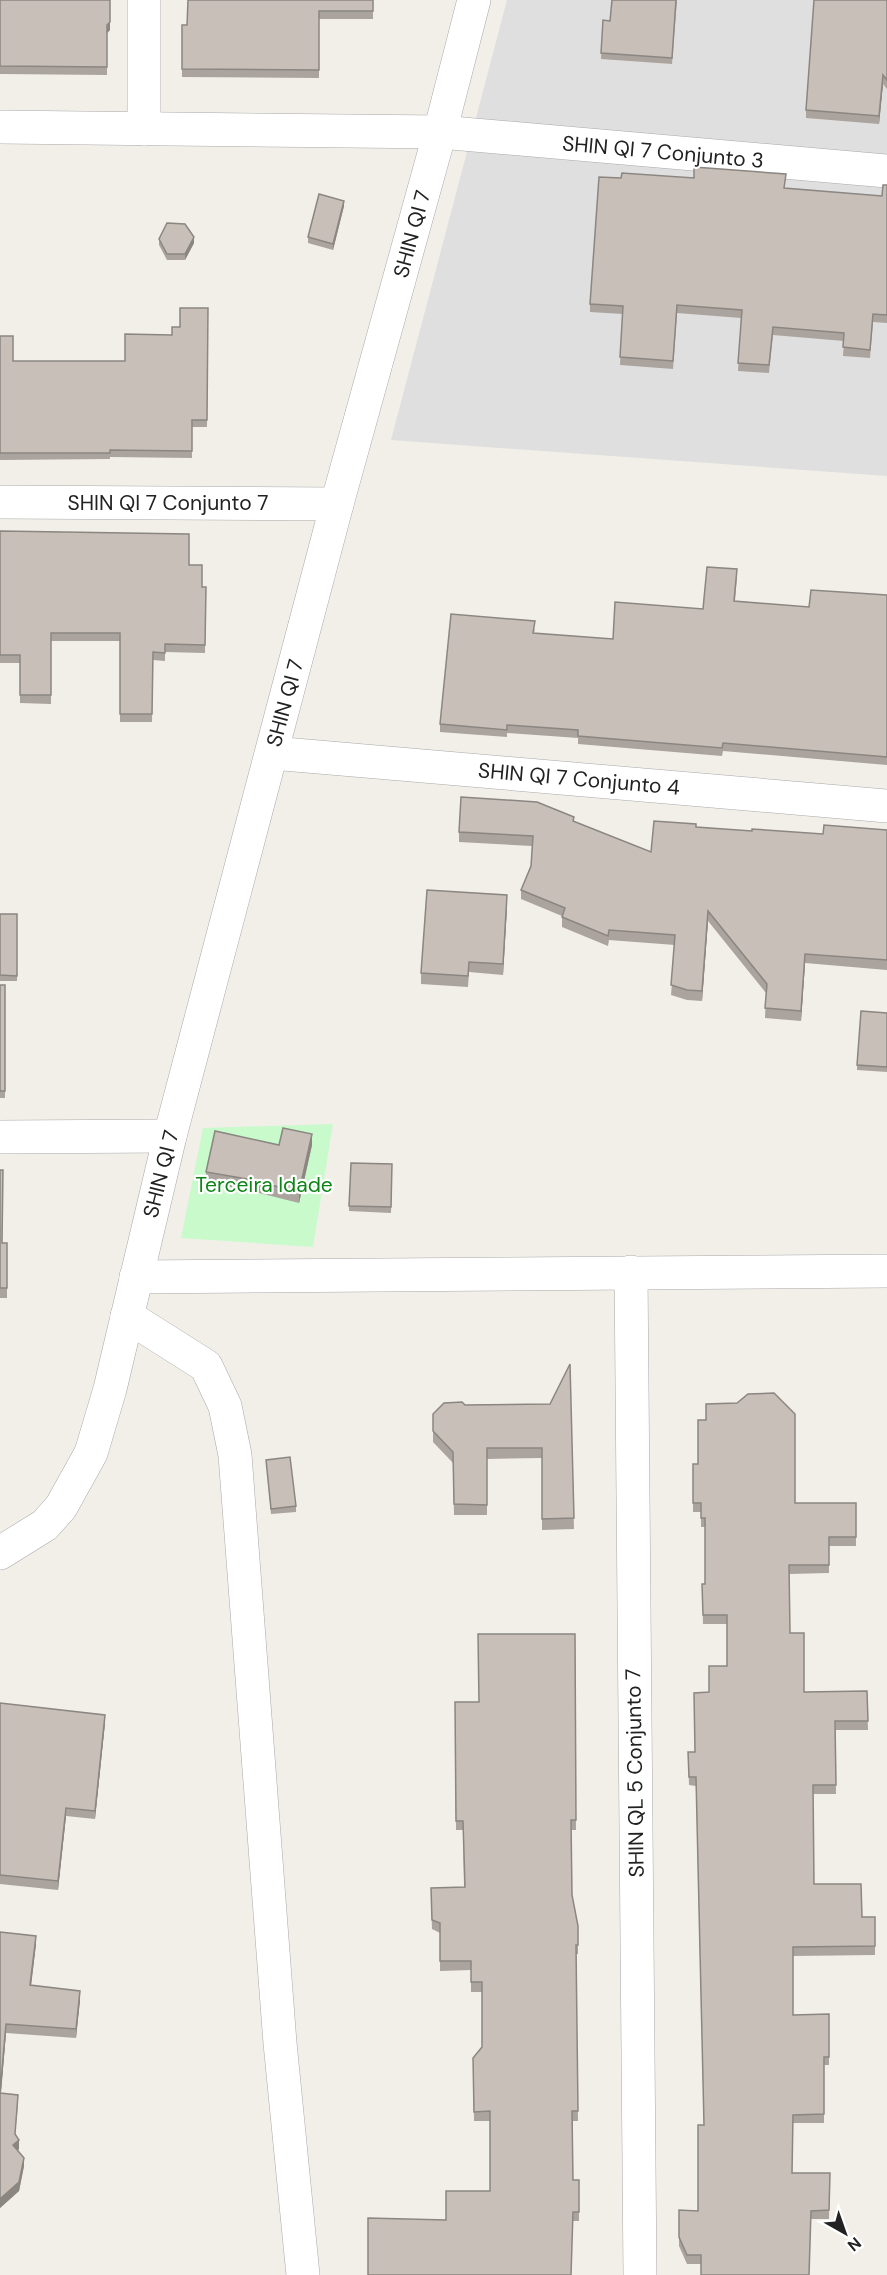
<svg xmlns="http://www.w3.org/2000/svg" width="887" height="2275" viewBox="0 0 887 2275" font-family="'DM Sans',sans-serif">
  <rect width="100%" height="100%" fill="#f2efe9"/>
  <polygon fill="#e0dfdf" points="507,0 887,0 887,476 391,440"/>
  <polygon fill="#c8facc" points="333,1124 313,1247 181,1238 203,1128"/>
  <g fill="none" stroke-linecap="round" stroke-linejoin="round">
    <defs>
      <g id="minor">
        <polyline points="0,127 440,132 887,171"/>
        <polyline points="144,129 144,0"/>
        <polyline points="0,502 337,504"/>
        <polyline points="272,753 887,806"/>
        <polyline points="0,1137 170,1136"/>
        <polyline points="631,1272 640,2275"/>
        <polyline points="136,1277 887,1271"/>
        <polyline points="127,1316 206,1366 225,1406 235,1455 280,2043 303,2275"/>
        <polyline points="0,1553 45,1525 61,1507 91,1453 110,1389 170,1136 337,504 440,132 474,0"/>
      </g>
    </defs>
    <use href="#minor" stroke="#a9a9a9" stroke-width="34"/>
    <use href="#minor" stroke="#fff" stroke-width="33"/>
  </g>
  <g fill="#aba49e">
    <polygon points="0,0 110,0 110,30 107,33 107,75 0,74"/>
    <polygon points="373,0 373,19 319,19 319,78 182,77 182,25 187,25"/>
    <polygon points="677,0 672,64 601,59 603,20 610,21"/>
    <polygon points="887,0 887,89 883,84 879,124 806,118 806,110"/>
    <polygon points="621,178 694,178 785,188 882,196 887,185 887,323 873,322 870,358 843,356 844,341 773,335 769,373 738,371 741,318 677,313 673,369 620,365 623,314 590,312 590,304"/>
    <polygon points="344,206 333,250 308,243 308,237"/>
    <polygon points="159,239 194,243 185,260 167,260 159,245"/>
    <polygon points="208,308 207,427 192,427 192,458 110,457 110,459 0,460 0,336 13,361 125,361 172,335 180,327"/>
    <polygon points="0,531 189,565 202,587 206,587 205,653 165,652 165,661 153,660 152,722 120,722 120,641 51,641 51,704 20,703 20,663 0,663"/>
    <polygon points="737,577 735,601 809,607 887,595 887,765 723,751 722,756 578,744 578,738 507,733 507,737 440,732 440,724 535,629 534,633 613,639 703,609"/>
    <polygon points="574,822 651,852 696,827 752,831 823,834 887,830 887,970 805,963 801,1021 765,1018 766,993 708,921 702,1001 687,1000 671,995 675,945 609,940 608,946 562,927 562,916 521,899 521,890 531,866 532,846 459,842 459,832"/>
    <polygon points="507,906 503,975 469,972 468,987 421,984 421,973"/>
    <rect x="0" y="914" width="17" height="67"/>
    <rect x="0" y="985" width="5" height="113"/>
    <polygon points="887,1013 887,1072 857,1070 857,1065"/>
    <polygon points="279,1145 312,1145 299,1203 247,1190 206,1183 206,1172"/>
    <polygon points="351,1163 392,1164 391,1213 349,1211"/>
    <polygon points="0,1170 2,1243 7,1243 7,1298 0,1298"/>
    <polygon points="570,1364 574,1529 542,1530 542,1458 487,1459 487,1515 454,1515 453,1463 433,1442 433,1414 465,1405 550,1404"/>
    <polygon points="266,1460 296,1506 296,1512 271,1514"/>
    <polygon points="693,1464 795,1503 856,1503 856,1546 829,1546 829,1573 789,1574 790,1633 804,1692 867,1691 868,1730 835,1730 836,1794 813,1794 814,1884 862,1917 875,1917 875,1955 793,1956 793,2015 829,2014 829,2065 824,2065 824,2123 793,2123 792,2173 830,2173 829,2219 811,2219 701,2264 687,2264 679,2246 679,2210 698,2211 704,2125 696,1786 689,1785 688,1752 695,1752 709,1692 727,1666 727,1624 703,1624 702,1584 705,1584 705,1527 701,1527 701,1512 693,1512"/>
    <polygon points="575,1634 576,1830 571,1830 572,1895 578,1926 578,1954 576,1954 578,2121 573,2121 573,2180 579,2180 579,2221 446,2220 490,2191 490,2121 474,2121 473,2058 482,2048 482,1992 471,1992 471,1970 440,1971 440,1933 432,1929 431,1897 464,1887 463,1830 456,1830 455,1702 479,1702"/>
    <polygon points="0,1703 105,1723 95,1819 66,1816 58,1890 0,1884"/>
    <polygon points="0,1932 36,1944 31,1986 80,2000 76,2038 6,2033 1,2094 18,2104 15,2135 19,2149 18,2150 24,2166 19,2191 0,2208"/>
  </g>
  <g fill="#8b8681">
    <polygon points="110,22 110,30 107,33 107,75 107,25"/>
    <polygon points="883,75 883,84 879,124 879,116"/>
    <polygon points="344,201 344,206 333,250 333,244"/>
    <polygon points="194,237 194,243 185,260 185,254"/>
    <polygon points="507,895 507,906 503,975 503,964"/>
    <polygon points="708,911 708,921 702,1001 702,991"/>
    <polygon points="805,954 805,963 801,1021 801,1011"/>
    <polygon points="312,1134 312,1145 299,1203 299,1192"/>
    <polygon points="105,1715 105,1723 95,1819 95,1811"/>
    <polygon points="66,1808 66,1816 58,1890 58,1881"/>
    <polygon points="36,1936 36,1944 30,1994 30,1985"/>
    <polygon points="80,1991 80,2000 76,2038 76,2029"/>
    <polygon points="6,2024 6,2033 0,2102 0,2093"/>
    <polygon points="19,2140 19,2149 13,2154 13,2145"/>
    <polygon points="24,2158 24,2166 19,2191 0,2208 0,2199"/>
  </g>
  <g fill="#c7bfb8" stroke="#8b8681" stroke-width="1.5">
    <polygon points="0,0 110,0 110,22 107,25 107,67 0,66"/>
    <polygon points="188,0 373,0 373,11 319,11 319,70 182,69 182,25 187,25"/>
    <polygon points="612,0 676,0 672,58 601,53 603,20 610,21"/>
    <polygon points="814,0 887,0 887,80 883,75 879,116 806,110"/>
    <polygon points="694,167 786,174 784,188 882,196 883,185 887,185 887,315 873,314 870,350 843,347 844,333 773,327 769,365 738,363 742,310 677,305 673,361 620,357 623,306 590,304 599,177 621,178 622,173 694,178"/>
    <polygon points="319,194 344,201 333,244 308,237"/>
    <polygon points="167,223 185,224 194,237 185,254 167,254 159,239"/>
    <polygon points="180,308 208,308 207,420 192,420 192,451 110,450 110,453 0,453 0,336 13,336 13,361 125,361 125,334 172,335 172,327 180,327"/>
    <polygon points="0,531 189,534 189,565 202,565 202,587 206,587 205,645 165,644 165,653 153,652 152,714 120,714 120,633 51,633 51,695 20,695 20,655 0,655"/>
    <polygon points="707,567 737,569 734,601 809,607 811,590 887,595 887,757 723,743 722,748 578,736 578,730 507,725 507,730 440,724 451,614 535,621 533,633 613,639 615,602 703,609"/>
    <polygon points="461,797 537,802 574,817 573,821 651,852 654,821 696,824 696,827 752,831 752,829 823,834 824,825 887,830 887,960 805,954 801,1011 765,1008 767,984 708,911 702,991 687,990 671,985 675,935 609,930 608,936 562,917 565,908 521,890 531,866 533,836 459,832"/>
    <polygon points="427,890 507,895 503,964 469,962 468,976 421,973"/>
    <polygon points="0,914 17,914 17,976 0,975"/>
    <rect x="0" y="985" width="5" height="106"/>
    <polygon points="861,1011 887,1013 887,1067 857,1065"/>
    <polygon points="283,1128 312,1134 299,1192 247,1179 206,1172 215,1131 279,1145"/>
    <polygon points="351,1163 392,1164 391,1207 349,1206"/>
    <polygon points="0,1170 3,1170 2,1243 7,1243 7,1288 0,1288"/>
    <polygon points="570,1364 574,1518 542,1519 542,1448 487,1448 487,1505 454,1504 453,1452 433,1431 433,1414 444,1403 462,1402 465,1405 550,1404"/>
    <polygon points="774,1393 795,1414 795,1503 856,1503 856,1537 829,1537 829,1565 789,1565 790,1633 804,1633 804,1692 867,1691 868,1721 835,1721 836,1785 813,1785 814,1884 861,1884 862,1917 875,1917 875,1946 793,1947 793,2015 829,2014 829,2057 824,2057 824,2114 793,2115 792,2173 830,2173 829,2210 811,2211 809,2275 701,2275 701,2255 687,2255 679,2237 679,2210 698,2211 698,2125 704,2125 696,1777 689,1777 688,1752 695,1752 694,1693 709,1692 709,1666 727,1666 727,1615 703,1615 702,1584 705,1584 705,1518 701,1518 701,1503 693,1503 693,1464 698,1464 698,1420 706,1420 706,1404 737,1403 748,1394"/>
    <polygon points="290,1457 296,1506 271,1509 266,1460"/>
    <polygon points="478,1634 575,1634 576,1820 571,1820 572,1895 578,1926 578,1945 576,1945 578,2111 572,2111 573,2180 579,2180 579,2212 573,2212 571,2275 368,2275 368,2218 446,2220 446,2191 490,2191 490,2111 474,2112 473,2058 482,2047 482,1982 471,1982 471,1961 440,1961 440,1923 432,1920 431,1888 465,1887 463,1821 456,1821 455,1702 479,1702"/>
    <polygon points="0,1703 105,1715 95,1811 66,1808 58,1881 0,1875"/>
    <polygon points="0,1932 36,1936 30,1985 80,1991 76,2029 6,2024 0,2093 18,2095 15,2134 19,2140 13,2145 24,2158 19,2182 0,2199"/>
  </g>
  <g text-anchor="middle" stroke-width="4.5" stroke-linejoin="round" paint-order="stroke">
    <g font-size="21" fill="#222" stroke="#fff">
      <text transform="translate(663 152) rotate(5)" y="7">SHIN QI 7 Conjunto 3</text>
      <text transform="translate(412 234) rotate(-75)" y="7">SHIN QI 7</text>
      <text x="168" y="510">SHIN QI 7 Conjunto 7</text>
      <text transform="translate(285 703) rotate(-75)" y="7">SHIN QI 7</text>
      <text transform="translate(579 779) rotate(5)" y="7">SHIN QI 7 Conjunto 4</text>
      <text transform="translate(161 1174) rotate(-76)" y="7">SHIN QI 7</text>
      <text transform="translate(635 1773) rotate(-91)" y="7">SHIN QL 5 Conjunto 7</text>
    </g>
    <g font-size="21" fill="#0c8416" stroke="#fff">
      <text x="264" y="1192">Terceira Idade</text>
    </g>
  </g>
  <g transform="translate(845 2233) rotate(140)" stroke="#ffffff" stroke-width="4.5" paint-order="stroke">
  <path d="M0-4.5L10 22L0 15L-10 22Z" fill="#222222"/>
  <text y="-9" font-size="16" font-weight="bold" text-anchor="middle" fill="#222222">N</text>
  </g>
</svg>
